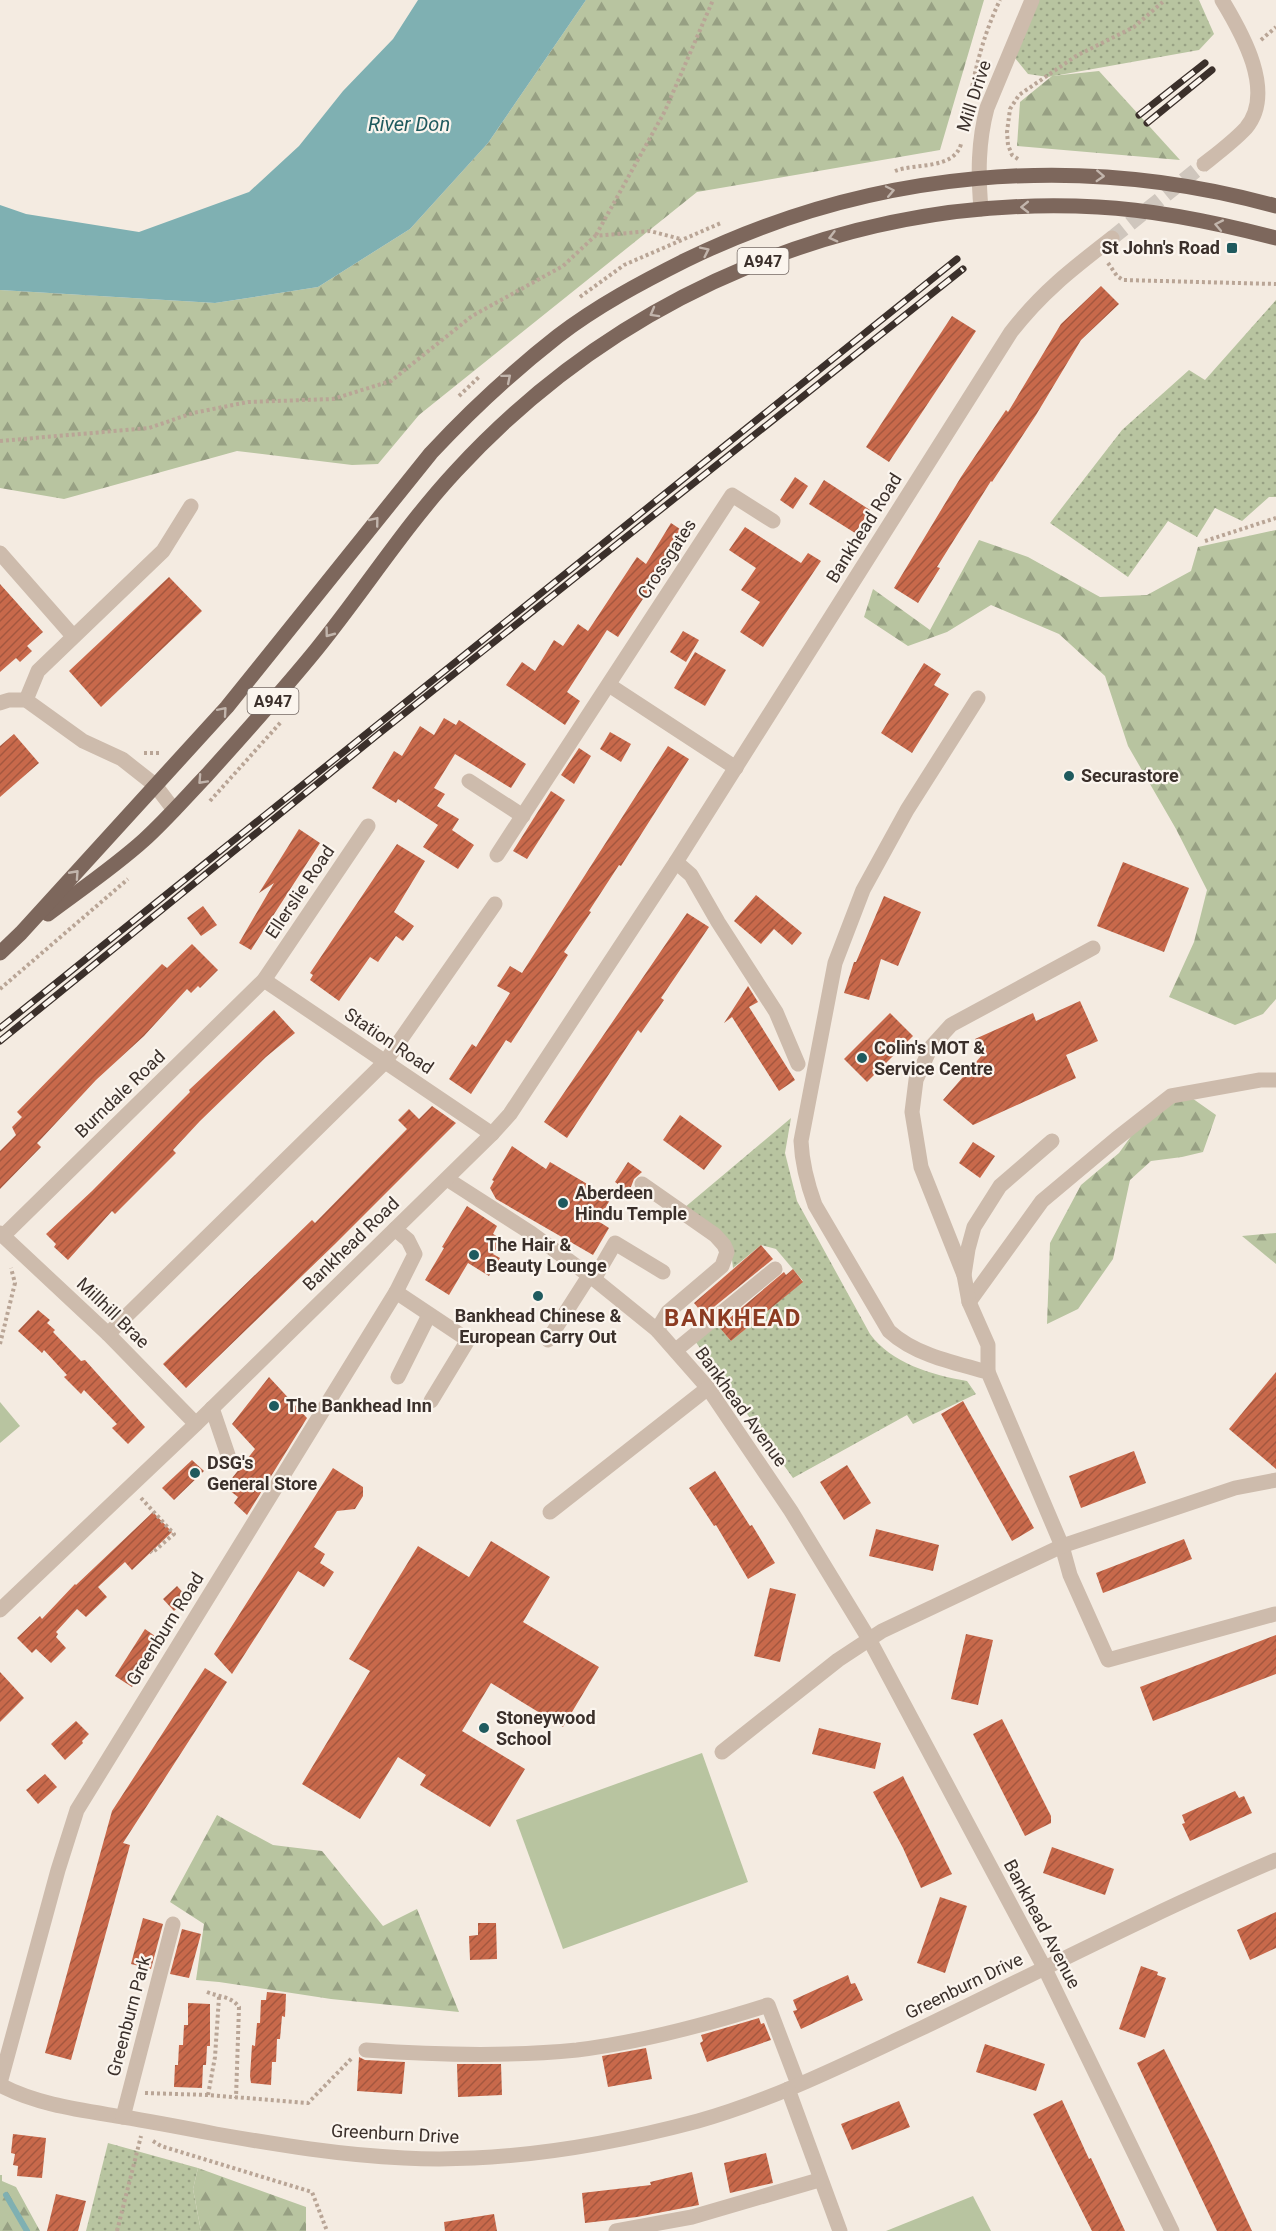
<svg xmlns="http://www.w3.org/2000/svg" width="1276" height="2231" viewBox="0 0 1276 2231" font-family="Roboto,sans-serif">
  <defs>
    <pattern id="grass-dots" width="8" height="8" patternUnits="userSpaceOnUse" patternTransform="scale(1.5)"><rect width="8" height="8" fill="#b8c4a0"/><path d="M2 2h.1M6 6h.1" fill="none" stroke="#97a083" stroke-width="1.8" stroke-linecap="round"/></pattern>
    <pattern id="forest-firs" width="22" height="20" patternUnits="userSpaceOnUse" patternTransform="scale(1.5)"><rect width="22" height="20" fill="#b8c4a0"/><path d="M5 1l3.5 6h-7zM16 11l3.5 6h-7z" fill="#97a083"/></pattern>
    <pattern id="building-hatch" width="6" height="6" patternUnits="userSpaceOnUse" patternTransform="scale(1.5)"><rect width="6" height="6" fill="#c8694b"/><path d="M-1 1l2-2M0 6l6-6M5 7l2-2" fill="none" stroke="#a4573f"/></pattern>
  </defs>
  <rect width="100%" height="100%" fill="#f4ebe1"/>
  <g fill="url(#grass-dots)">
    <polygon points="1036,0 1199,0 1214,34 1199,50 1048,77 1028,74 1015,58"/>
    <polygon points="1276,300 1276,497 1269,497 1242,521 1215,508 1197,537 1168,521 1128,577 1050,523 1122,430 1189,370 1205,380"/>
    <path d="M 791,1118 L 785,1153 L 797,1201 L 870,1334 C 891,1363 932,1375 967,1381 L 976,1394 L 913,1424 L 907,1415 L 793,1478 L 695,1341 L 708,1328 L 720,1328 L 731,1341 L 803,1281 L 776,1249 L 761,1245 L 733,1268 L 731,1251 L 684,1208 Z"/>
    <polygon points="108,2143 198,2168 193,2189 201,2231 86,2231"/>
  </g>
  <g fill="url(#forest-firs)">
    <polygon points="586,0 984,0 940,150 697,192 419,415 378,464 352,465 237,451 64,499 0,488 0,290 215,303 318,287 410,229 488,143"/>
    <polygon points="1099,71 1180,160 1017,146 1020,102 1052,76"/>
    <polygon points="1276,530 1276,999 1263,1014 1235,1025 1169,997 1194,942 1207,890 1176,829 1128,746 1105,676 1059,634 991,605 947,632 908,646 864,617 873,589 930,630 979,540 1028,557 1100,597 1147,595 1191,571 1198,547"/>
    <polygon points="1189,1096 1216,1115 1203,1152 1182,1157 1151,1161 1130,1180 1113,1259 1078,1309 1047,1324 1050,1243 1081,1185 1119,1153 1150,1110"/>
    <polygon points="1276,1233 1276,1264 1242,1236"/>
    <polygon points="217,1815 273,1845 322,1851 383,1926 417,1909 459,2012 331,1999 219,1982 196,1980 204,1924 170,1902"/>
    <polygon points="198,2168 306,2207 306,2231 201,2231 193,2189"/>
    <polygon points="0,2175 2,2175 2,2181 16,2187 40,2231 0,2231"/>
  </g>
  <g fill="#b8c4a0">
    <polygon points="0,1402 20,1426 0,1443"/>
    <polygon points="702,1753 748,1882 563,1949 516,1820"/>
    <polygon points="973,2196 991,2231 886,2231"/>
  </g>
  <polygon fill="#7fb0b2" points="418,0 586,0 488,143 410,229 318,287 215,303 0,290 0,205 26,214 139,232 249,192 299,146 343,91 393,39"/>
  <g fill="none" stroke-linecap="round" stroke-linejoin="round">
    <polyline stroke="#7fb0b2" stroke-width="6" points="6,2195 27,2231"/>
  </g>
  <g fill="url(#building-hatch)">
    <polygon points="1101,286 1119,304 1081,340 1036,415 992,482 991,481 937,567 940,568 918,603 894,588 961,477 1006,410 1008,412 1061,324"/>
    <polygon points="952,316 976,331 889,462 866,447"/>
    <polygon points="795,477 808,486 793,509 780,500"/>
    <polygon points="824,480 870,510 855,533 809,504"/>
    <polygon points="671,523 686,533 618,637 607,630 567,692 580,701 565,725 506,685 522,662 535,671 554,640 563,646 578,624 588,631 637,557 646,564"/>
    <polygon points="745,527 801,563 808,553 821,561 763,647 740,632 760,602 741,590 756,568 729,550"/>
    <polygon points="169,577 202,611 101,707 69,671"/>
    <polygon points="0,584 43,632 27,646 32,651 20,662 16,658 0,672"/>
    <polygon points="683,631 699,640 686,662 670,652"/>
    <polygon points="695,652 726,670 705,706 674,688"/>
    <polygon points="924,663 941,674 934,685 949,694 912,753 881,733"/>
    <polygon points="444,718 456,725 459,720 526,764 511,788 455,754 434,788 445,794 437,806 459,819 452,830 474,845 458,869 423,847 438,825 398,799 396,803 372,788 394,751 402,756 420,726 434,735"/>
    <polygon points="610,732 631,744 621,762 600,749"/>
    <polygon points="14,734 39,763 0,797 0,746"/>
    <polygon points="668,746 689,759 621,866 619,865 589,911 591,912 564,952 568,955 511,1043 506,1040 471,1094 449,1079 472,1044 476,1047 510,993 497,986 510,966 522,973"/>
    <polygon points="579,748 591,756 574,784 561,775"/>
    <polygon points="551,791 565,800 527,859 513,851"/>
    <polygon points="299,829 320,843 251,950 239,943 274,883 259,893"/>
    <polygon points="397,844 425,861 394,912 414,926 403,941 396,936 378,962 370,957 339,1001 310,980 313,975 310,973"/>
    <polygon points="1123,862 1189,888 1164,952 1097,926"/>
    <polygon points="756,895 802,933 792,945 774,929 761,944 734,921"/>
    <polygon points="884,896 921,912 898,966 881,959 869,1000 844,993 854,962 856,962"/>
    <polygon points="203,906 217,925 201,936 187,918"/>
    <polygon points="687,913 709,927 661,998 664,1000 641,1033 638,1030 567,1138 544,1122"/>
    <polygon points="192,944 218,970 200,988 198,986 191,993 187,989 144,1036 96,1080 42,1138 37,1143 41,1147 0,1189 0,1151 16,1135 12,1127 22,1117 17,1112 162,964 167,968"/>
    <polygon points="748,986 758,1002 749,1007 795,1080 779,1091 732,1017 724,1023"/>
    <polygon points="1080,1001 1098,1041 1066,1055 1076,1078 973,1125 943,1100 983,1054 975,1039 1033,1013 1036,1021"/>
    <polygon points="274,1010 295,1033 266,1057 200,1121 173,1150 176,1153 115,1214 112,1211 68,1260 54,1247 56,1244 46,1234 92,1191 190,1092 189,1090"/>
    <polygon points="890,1013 913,1036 867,1082 844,1059"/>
    <polygon points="432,1106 456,1123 335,1244 186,1388 163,1364 312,1220 315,1223 407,1129 398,1120 409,1109 419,1119"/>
    <polygon points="680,1115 722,1146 704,1170 663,1140"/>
    <polygon points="973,1142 995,1156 980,1178 959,1163"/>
    <polygon points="512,1146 546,1169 550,1162 611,1198 598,1221 609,1228 593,1255 496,1199 490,1188 494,1181 492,1180"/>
    <polygon points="628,1162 642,1172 634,1179 629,1192 615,1182"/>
    <polygon points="467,1206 497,1226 493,1234 502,1239 493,1254 500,1258 489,1276 468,1263 449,1295 425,1280 444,1248 442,1247"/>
    <polygon points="761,1245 773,1259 704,1315 694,1303"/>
    <polygon points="793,1269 803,1282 731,1341 719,1327 784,1272 786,1275"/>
    <polygon points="38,1310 50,1320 47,1323 55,1330 53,1332 81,1361 85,1360 145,1427 128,1444 112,1428 117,1424 84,1390 81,1394 64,1377 67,1375 44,1350 42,1353 18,1331"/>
    <polygon points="1276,1372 1276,1469 1229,1429"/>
    <polygon points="269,1377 307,1418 247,1515 234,1503 238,1497 225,1487 255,1449 232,1424"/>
    <polygon points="963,1401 1034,1528 1012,1541 941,1414"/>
    <polygon points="1134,1451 1146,1483 1081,1508 1069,1476"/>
    <polygon points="192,1460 204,1471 174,1500 162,1488"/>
    <polygon points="847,1465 871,1503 844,1520 820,1482"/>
    <polygon points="333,1468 363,1487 363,1496 355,1509 337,1511 314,1547 325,1554 320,1563 334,1572 324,1587 298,1571 232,1674 214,1654"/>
    <polygon points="715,1471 750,1526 752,1525 775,1563 748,1579 716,1525 714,1526 689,1488"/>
    <polygon points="153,1512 172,1532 132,1570 125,1562 98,1587 107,1597 86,1617 77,1609 56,1632 58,1634 56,1637 66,1648 51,1663 36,1649 32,1653 17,1638 40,1616 42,1619 75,1584 76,1585"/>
    <polygon points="876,1529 939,1545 933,1571 869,1556"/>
    <polygon points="1184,1539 1192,1559 1103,1593 1096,1573"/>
    <polygon points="491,1541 550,1577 523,1622 599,1667 563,1727 491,1683 462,1731 525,1769 490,1827 420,1785 426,1775 398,1757 360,1819 302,1784 370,1671 349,1659 418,1546 469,1577"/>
    <polygon points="177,1586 188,1598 174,1611 163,1599"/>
    <polygon points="770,1588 796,1594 780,1662 754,1656"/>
    <polygon points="145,1629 162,1641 132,1687 115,1676"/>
    <polygon points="966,1634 993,1640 978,1705 951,1699"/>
    <polygon points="1276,1635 1276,1674 1153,1721 1140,1687"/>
    <polygon points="205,1668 227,1682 123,1843 130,1845 71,2060 45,2053 112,1811"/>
    <polygon points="0,1672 24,1698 0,1722"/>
    <polygon points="1002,1719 1051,1816 1051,1823 1025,1836 973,1734"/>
    <polygon points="76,1721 89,1734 82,1741 83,1743 65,1760 51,1744"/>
    <polygon points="819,1728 881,1743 875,1769 812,1754"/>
    <polygon points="45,1774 57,1787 38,1804 26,1790"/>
    <polygon points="903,1776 952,1874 921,1888 903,1848 873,1792"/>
    <polygon points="1235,1791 1239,1798 1244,1796 1252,1813 1190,1841 1182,1824 1185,1823 1182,1815"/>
    <polygon points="1052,1847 1114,1869 1105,1895 1043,1873"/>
    <polygon points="940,1897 967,1906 945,1973 917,1963"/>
    <polygon points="1276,1912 1276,1948 1250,1960 1237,1930"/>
    <polygon points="143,1918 163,1924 151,1969 131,1964"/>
    <polygon points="478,1923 496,1923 497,1959 470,1960 469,1936 478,1935"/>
    <polygon points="182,1929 201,1934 189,1978 170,1974"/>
    <polygon points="1141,1966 1158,1972 1157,1975 1166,1978 1145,2038 1119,2029"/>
    <polygon points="848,1975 851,1984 855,1983 863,2000 801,2029 793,2011 797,2010 793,2000"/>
    <polygon points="267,1992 286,1994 285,2017 282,2016 280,2039 277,2039 276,2062 272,2062 271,2085 251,2083 250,2076 252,2045 255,2046 257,2023 260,2023 261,2000 266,2000"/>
    <polygon points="188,2003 210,2004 210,2046 207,2046 206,2065 203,2065 202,2088 174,2087 175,2065 178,2065 179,2045 183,2045 184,2025 188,2025"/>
    <polygon points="759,2018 761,2024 764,2023 771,2040 707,2062 700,2043 703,2041 701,2035"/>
    <polygon points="985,2044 1045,2064 1036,2091 976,2072"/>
    <polygon points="646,2048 652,2079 608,2087 602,2056"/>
    <polygon points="1164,2049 1212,2145 1252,2231 1217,2231 1137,2063"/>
    <polygon points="359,2057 365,2060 405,2062 402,2094 357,2091"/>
    <polygon points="457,2064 501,2064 502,2095 458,2097"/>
    <polygon points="1062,2100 1089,2159 1091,2158 1125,2231 1092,2231 1053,2154 1033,2114"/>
    <polygon points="899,2101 910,2127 852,2150 841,2124"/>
    <polygon points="13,2134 46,2138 42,2178 17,2176 18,2166 13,2165 15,2154 11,2153"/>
    <polygon points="766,2153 773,2183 730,2193 724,2163"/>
    <polygon points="692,2172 699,2205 637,2217 585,2223 582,2193 651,2185 650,2182"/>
    <polygon points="56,2194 86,2201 78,2231 47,2231"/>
    <polygon points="494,2214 497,2231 445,2231 444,2222"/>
  </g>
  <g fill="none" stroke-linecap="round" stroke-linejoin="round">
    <polyline stroke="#cfc6bd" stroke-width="15" stroke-dasharray="15 8" stroke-linecap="butt" points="1112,238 1204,164"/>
    <g stroke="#b9a596" stroke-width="4" stroke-dasharray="3 3" stroke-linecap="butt">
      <polyline points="1261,40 1276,27"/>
      <path d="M 970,98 C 976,64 985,31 1000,0"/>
      <polyline points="1018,159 1012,155 1008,145 1007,132 1010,109 1019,95 1076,56 1134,27 1165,0"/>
      <path d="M 895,171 C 915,163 954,170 961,144"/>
      <polyline points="596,235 665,111 713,0"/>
      <polyline points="1108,263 1117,276 1123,280 1276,284"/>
      <polyline points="580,297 624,265 721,223"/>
      <polyline points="459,396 480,376"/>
      <polyline points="0,441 149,428 193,413 248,402 333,399 391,381 472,316 563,266 595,236 650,231 681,239"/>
      <polyline points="1205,541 1276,518"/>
      <polyline points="144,753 161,753"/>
      <polyline points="210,801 281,722"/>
      <polyline points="0,989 128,879"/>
      <polyline points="0,1344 15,1283 11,1268"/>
      <polyline points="141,1498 174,1534 152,1553 151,1552"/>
      <path d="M 207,1992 C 219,1997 231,1996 239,2007 L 236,2098"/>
      <polyline points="145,2093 208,2095 308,2103 352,2058"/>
      <polyline points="208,2095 215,2057 219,1997"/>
      <polyline points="153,2141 161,2146 312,2192 327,2231"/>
      <polyline points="117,2231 141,2136"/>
    </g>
    <g stroke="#cdbbac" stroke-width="15">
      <path d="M 1204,164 C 1218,153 1234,141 1246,128 C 1276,92 1242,33 1222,0"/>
      <path d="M 981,209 C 978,174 978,142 987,108 L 1032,0"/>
      <polyline points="0,553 73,636"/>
      <polyline points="609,685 736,768"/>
      <path d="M 978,698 L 907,810 L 863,890 L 835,963 L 801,1141 C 802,1164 807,1183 815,1205 L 889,1331 C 915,1355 954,1363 988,1372 L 1062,1546 L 1070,1575 L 1108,1660 L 1275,1614"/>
      <polyline points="26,700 38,671 163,551 191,506"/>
      <polyline points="0,703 9,700 26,700 83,741 122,759 155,785 174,810"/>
      <polyline points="469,781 523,816"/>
      <polyline points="497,855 732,495 773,521"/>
      <polyline points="676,862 691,875 718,922 776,1012 798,1064"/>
      <polyline points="264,980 492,1134"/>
      <polyline points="447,1179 531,1233 594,1279 657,1330 708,1388 791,1511 869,1639 1045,1969 1172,2231"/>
      <polyline points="642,1184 715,1235 724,1245 727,1252 722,1266 668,1312 657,1330"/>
      <polyline points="0,1233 108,1334 196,1424"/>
      <polyline points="3,1236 264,980 368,826"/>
      <polyline points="964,1275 921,1167 912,1112 916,1080 931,1047 951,1025 1093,948"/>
      <polyline points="594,1279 615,1243 663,1272"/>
      <polyline points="396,1292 468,1340 431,1401"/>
      <polyline points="969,1302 1042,1201 1116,1139 1171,1096 1260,1080 1276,1080"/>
      <polyline points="108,1334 385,1062 495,904"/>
      <polyline points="548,1340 589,1276"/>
      <polyline points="676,1350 775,1269"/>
      <polyline points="988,1372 988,1345 969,1302 964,1275 968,1249 974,1227 1000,1186 1052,1141"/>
      <polyline points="398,1377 429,1315"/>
      <polyline points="212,1408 229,1458"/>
      <polyline points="550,1512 708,1388"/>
      <path d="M 0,1610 L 196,1424 L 492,1134 L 510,1114 L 676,862 L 1011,332 C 1042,292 1072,269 1112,238"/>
      <polyline points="722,1752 838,1660 882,1631 1062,1546 1235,1488 1276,1480"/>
      <path d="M 366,2050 C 436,2055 507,2057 577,2050 C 642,2042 705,2025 768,2005 L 798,2084"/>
      <polyline points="0,2083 58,1870 77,1810 396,1292 415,1254 408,1240 395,1229"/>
      <path d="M 0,2085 C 38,2105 81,2110 123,2117 C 154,2122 185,2128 216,2134 C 279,2145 341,2155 404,2158 C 501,2163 604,2146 698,2121 C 776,2099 849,2062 922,2028 C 1040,1971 1156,1911 1276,1860"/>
      <polyline points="788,2089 840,2231"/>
      <polyline points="123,2117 173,1924"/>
      <polyline points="616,2231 692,2217 819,2180"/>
    </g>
    <g stroke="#7d675c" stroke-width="15">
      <path d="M 48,914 C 80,890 114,867 144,840 C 166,820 186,797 207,775 C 244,734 281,693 316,650 C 364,591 404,527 456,471 C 621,292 854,194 1098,207 C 1158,210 1218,223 1276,238"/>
      <path d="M 0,953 L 21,933 L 227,707 L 431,453 C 470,411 512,372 558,336 C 597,306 642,282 686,260 C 871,170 1077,151 1276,206"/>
    </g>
    <defs>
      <g id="rail">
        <polyline points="1139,115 1205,63"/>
        <polyline points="1147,123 1212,70"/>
        <polyline points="0,1028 957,259"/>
        <polyline points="0,1041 376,736 963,269"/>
      </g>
    </defs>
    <use href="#rail" stroke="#3b302b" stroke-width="7"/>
    <use href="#rail" stroke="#fbf5ee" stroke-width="4.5" stroke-dasharray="14" stroke-linecap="butt"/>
  </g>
  <defs><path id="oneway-chevron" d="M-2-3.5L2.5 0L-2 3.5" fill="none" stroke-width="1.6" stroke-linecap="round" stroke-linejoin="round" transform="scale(1.5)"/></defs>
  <g stroke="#c2b5ac">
    <use href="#oneway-chevron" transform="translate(1100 176) rotate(3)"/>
    <use href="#oneway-chevron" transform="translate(890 191) rotate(-12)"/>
    <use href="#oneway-chevron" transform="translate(1025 207) rotate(179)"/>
    <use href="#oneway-chevron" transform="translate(1219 225) rotate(-169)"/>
    <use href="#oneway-chevron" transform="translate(833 237) rotate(165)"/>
    <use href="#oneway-chevron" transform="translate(705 251) rotate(-26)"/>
    <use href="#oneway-chevron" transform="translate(654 313) rotate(151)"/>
    <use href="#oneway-chevron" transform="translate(507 378) rotate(-40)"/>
    <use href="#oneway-chevron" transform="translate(375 521) rotate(-51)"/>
    <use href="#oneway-chevron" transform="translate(329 633) rotate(127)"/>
    <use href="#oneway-chevron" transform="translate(223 711) rotate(-49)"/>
    <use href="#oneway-chevron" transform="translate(202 780) rotate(133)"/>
    <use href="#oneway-chevron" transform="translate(75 874) rotate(-48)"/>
  </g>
  <g fill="#1f5a5e" stroke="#fbf5ee" stroke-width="2">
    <rect x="1226" y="242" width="12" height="12" rx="3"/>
    <circle cx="1069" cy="776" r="6"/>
    <circle cx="862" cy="1058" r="6"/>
    <circle cx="563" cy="1203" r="6"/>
    <circle cx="474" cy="1255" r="6"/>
    <circle cx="538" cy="1296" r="6"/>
    <circle cx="274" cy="1406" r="6"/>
    <circle cx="195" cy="1473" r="6"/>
    <circle cx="484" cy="1728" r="6"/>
  </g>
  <g text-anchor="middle" stroke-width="4.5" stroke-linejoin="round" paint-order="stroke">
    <g fill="#fbf5ee" stroke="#756b66" stroke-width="1.5">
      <rect x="737.5" y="248" width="51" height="26" rx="4.5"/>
      <rect x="247.5" y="688" width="51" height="26" rx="4.5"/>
    </g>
    <g font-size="16" font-weight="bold" fill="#3b302b">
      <text x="763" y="267">A947</text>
      <text x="273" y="707">A947</text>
    </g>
    <g font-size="18" fill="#3b302b" stroke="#fbf5ee">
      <text transform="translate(974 96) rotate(-72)" y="6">Mill Drive</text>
      <text transform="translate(864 528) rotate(-58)" y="6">Bankhead Road</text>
      <text transform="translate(667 559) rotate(-57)" y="6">Crossgates</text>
      <text transform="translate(300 892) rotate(-56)" y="6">Ellerslie Road</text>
      <text transform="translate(389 1041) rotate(34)" y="6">Station Road</text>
      <text transform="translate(120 1094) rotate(-44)" y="6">Burndale Road</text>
      <text transform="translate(351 1244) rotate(-44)" y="6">Bankhead Road</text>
      <text transform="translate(113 1313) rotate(44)" y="6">Millhill Brae</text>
      <text transform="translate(741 1407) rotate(54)" y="6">Bankhead Avenue</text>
      <text transform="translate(165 1629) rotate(-58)" y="6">Greenburn Road</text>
      <text transform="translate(1042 1924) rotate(62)" y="6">Bankhead Avenue</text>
      <text transform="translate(964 1986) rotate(-26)" y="6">Greenburn Drive</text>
      <text transform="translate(129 2016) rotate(-75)" y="6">Greenburn Park</text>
      <text transform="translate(395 2134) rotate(3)" y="6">Greenburn Drive</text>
    </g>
    <g font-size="18" font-weight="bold" fill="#3b302b" stroke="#fbf5ee" text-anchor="start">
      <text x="1220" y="254" text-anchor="end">St John's Road</text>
      <text x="1081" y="782">Securastore</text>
      <text x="874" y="1054">Colin's MOT &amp;<tspan x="874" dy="21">Service Centre</tspan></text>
      <text x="575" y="1199">Aberdeen<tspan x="575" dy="21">Hindu Temple</tspan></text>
      <text x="486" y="1251">The Hair &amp;<tspan x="486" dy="21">Beauty Lounge</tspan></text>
      <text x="538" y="1322" text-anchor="middle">Bankhead Chinese &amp;<tspan x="538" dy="21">European Carry Out</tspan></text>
      <text x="286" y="1412">The Bankhead Inn</text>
      <text x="207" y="1469">DSG's<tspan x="207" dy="21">General Store</tspan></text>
      <text x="496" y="1724">Stoneywood<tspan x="496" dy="21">School</tspan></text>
    </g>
    <g font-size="20" font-style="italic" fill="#1f5a5e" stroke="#fbf5ee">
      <text x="409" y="131">River Don</text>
    </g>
    <g font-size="24" font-weight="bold" letter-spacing="1.5" fill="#8c3b22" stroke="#fbf5ee">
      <text x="733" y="1326">BANKHEAD</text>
    </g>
  </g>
</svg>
